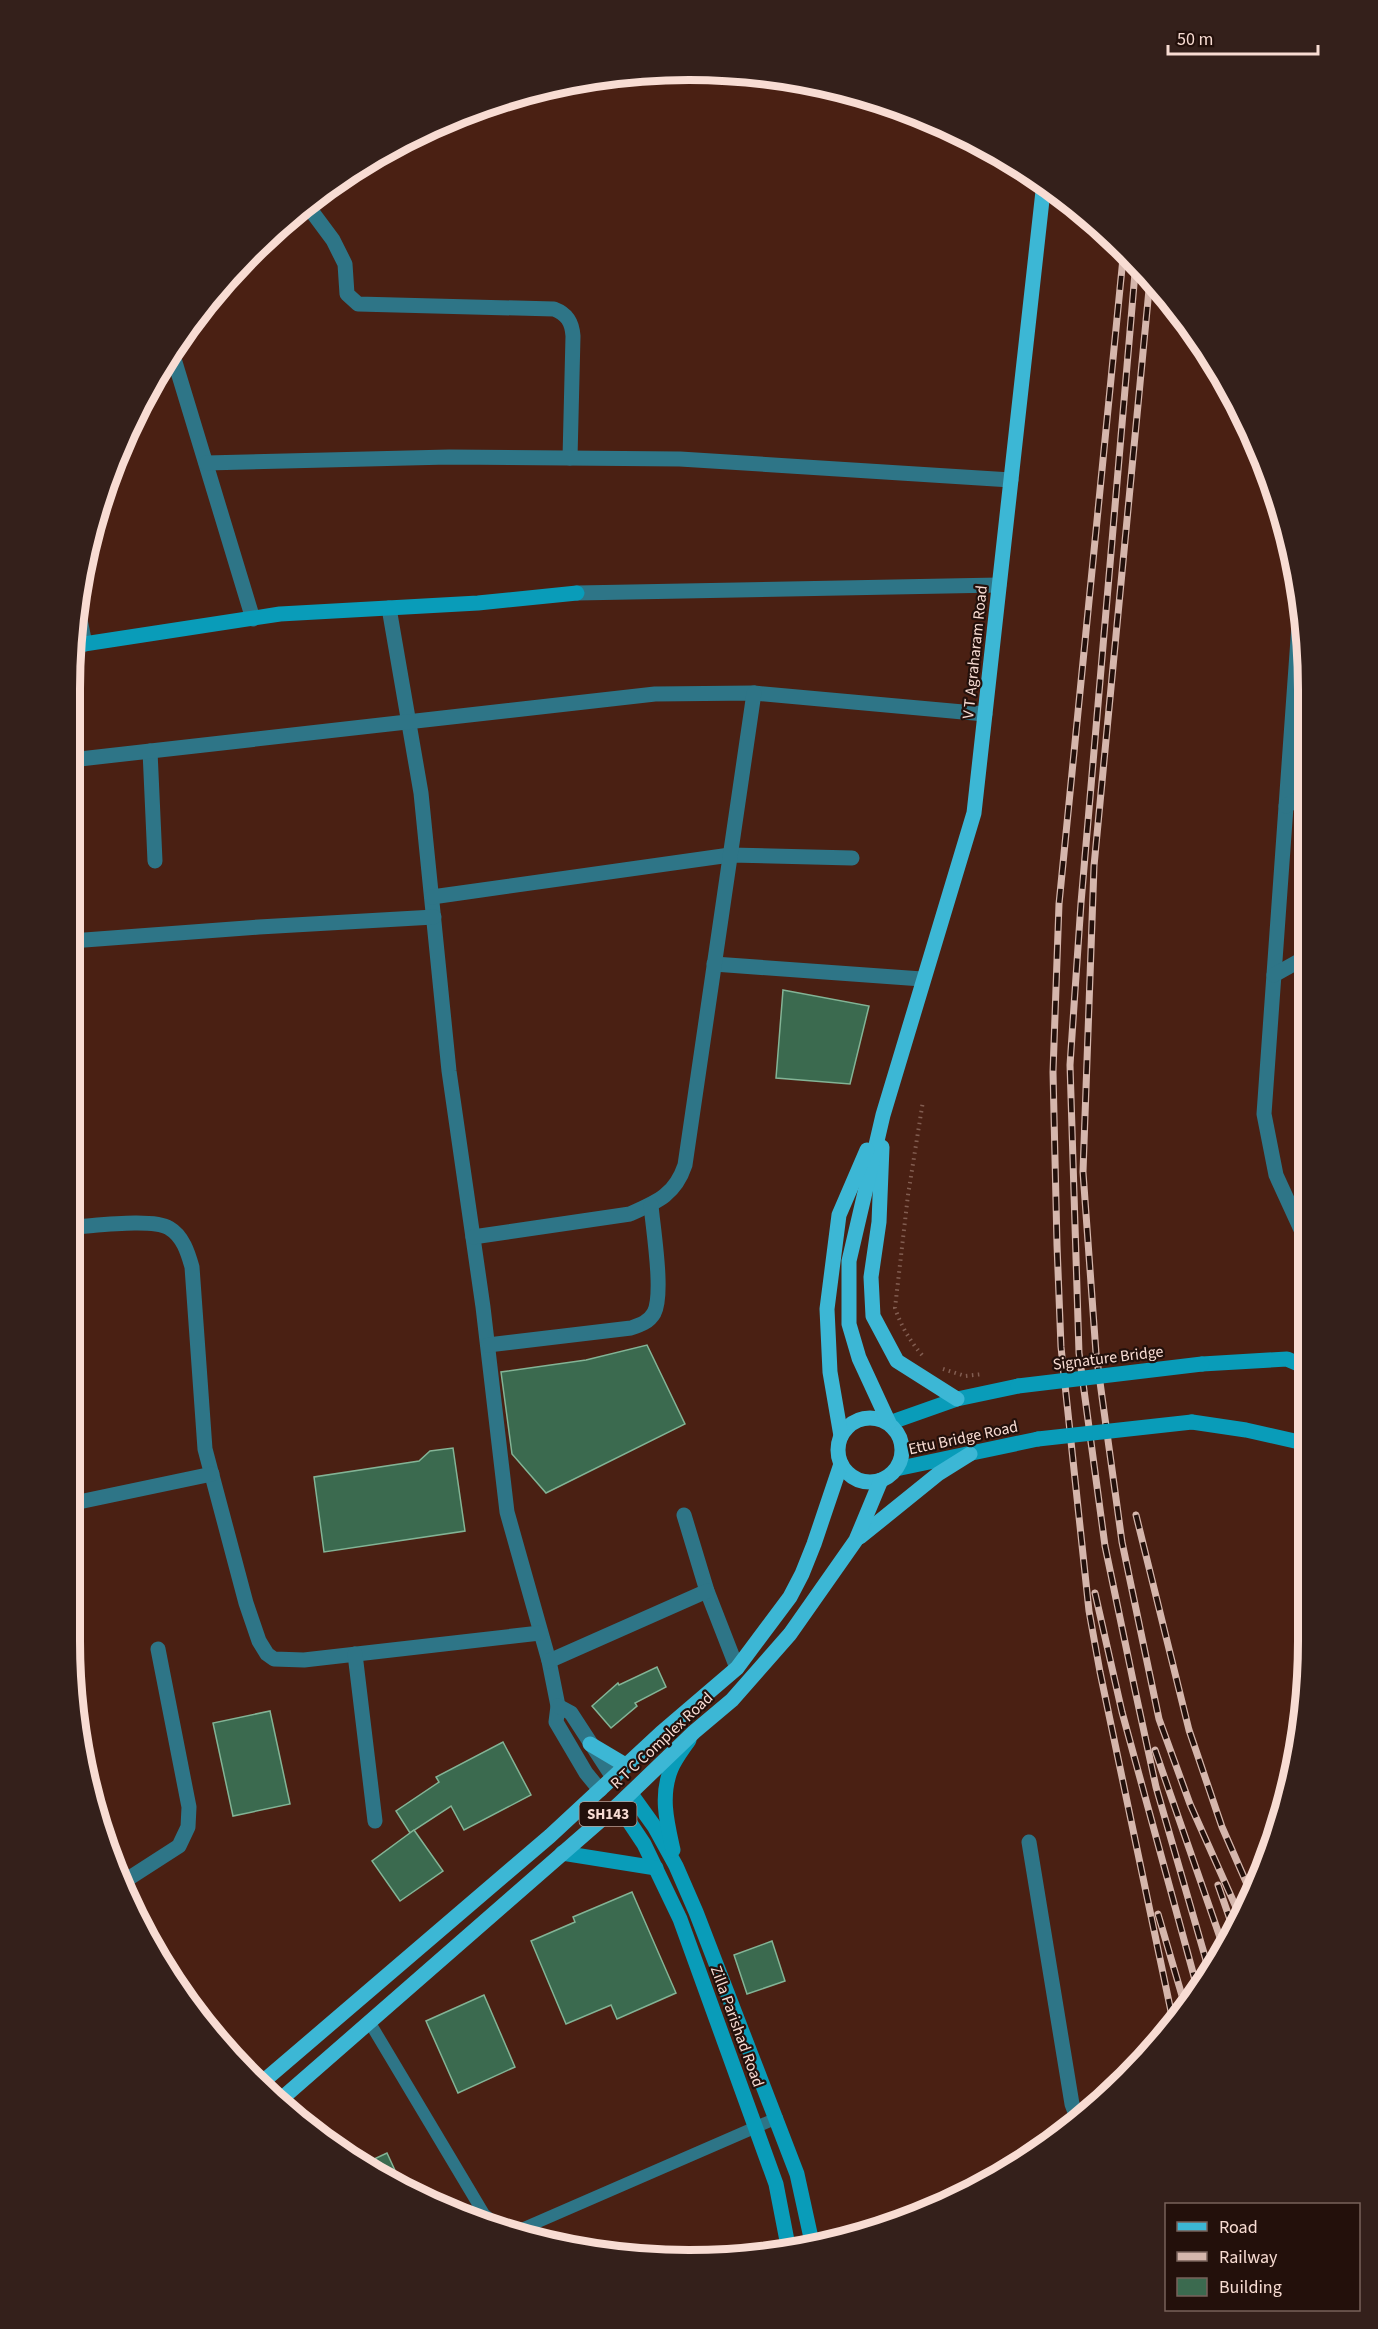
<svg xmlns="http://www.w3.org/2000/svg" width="1378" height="2329" viewBox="0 0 1378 2329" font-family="'Source Sans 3',sans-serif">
  <rect width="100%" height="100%" fill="#4a2013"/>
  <g fill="#3b6a4f" stroke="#83b496" stroke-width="1.5">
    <polygon points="783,990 869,1006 850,1084 776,1078"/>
    <polygon points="647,1345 685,1424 546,1493 512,1454 501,1372 586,1360"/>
    <polygon points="453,1448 465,1531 324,1552 314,1477 419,1461 430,1451"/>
    <polygon points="657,1667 666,1687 635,1703 637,1706 611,1728 592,1706 618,1683 619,1685"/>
    <polygon points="270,1711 290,1804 233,1816 213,1723"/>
    <polygon points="503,1742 531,1795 464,1830 451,1806 410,1833 396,1811 439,1782 436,1777"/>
    <polygon points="414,1830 443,1871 400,1901 372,1861"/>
    <polygon points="632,1892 676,1993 617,2019 611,2005 566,2024 531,1941 575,1922 573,1917"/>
    <polygon points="772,1941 785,1981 747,1994 734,1955"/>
    <polygon points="484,1995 515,2067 458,2093 426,2021"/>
    <polygon points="387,2153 404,2190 361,2165"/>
  </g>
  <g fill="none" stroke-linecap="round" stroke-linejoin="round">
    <g stroke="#825d51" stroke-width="4" stroke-dasharray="1.5 4.5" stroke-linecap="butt">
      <path d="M 922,1355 C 910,1341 901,1326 895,1308 L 908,1195 L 923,1101"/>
      <polyline points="943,1369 965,1376 983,1374"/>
    </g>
    <path stroke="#2e7587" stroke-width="12" d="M 370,2023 L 484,2214 C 499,2227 505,2229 524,2228 L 777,2118"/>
    <g stroke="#2e7587" stroke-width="15">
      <polyline points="708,73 833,88"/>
      <path d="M 307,205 L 333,240 L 345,264 L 347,294 L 358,304 L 554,309 C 567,314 572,322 573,336 L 570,458"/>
      <polyline points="171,349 253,619"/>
      <polyline points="206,463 449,457 680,459 1011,480"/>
      <polyline points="577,593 999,585"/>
      <polyline points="389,608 421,793 449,1071 483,1307 507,1512 549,1661 558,1706 556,1722 586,1773 600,1790"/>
      <polyline points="78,610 85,644"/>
      <polyline points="1300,611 1264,1114 1276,1175 1308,1245"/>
      <polyline points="150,751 155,861"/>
      <polyline points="71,760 655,694 754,693 985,714"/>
      <polyline points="1286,806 1308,793"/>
      <polyline points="432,897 730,855 852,858"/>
      <polyline points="71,941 259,927 434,917"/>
      <polyline points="714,964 922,979"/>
      <polyline points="1274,975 1308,956"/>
      <path d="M 73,1227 C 94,1226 153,1218 169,1228 C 183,1236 188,1253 192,1267 L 205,1449 L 246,1603 L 259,1641 L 267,1654 L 274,1659 L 304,1660 L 540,1633"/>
      <path d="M 473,1237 L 630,1214 C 657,1202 675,1195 685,1165 L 754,693"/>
      <path d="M 488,1345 L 631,1328 C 640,1325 649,1322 654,1313 C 664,1294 653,1229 651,1205"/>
      <polyline points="74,1503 212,1474"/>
      <polyline points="684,1515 707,1591 737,1668"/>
      <polyline points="355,1654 375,1821"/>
      <polyline points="549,1661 707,1591"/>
      <polyline points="558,1706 571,1713 614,1779"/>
      <polyline points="1029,1842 1072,2104 1078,2120"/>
      <polyline points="120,1884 179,1846 188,1827 189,1807 158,1649"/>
    </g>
    <g stroke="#099cb9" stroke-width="15">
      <polyline points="71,646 280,614 478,603 577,593"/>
      <polyline points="1202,1364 1287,1359 1308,1368"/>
      <polyline points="1192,1422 1246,1430 1308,1444"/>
      <polyline points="889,1423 957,1399 1018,1386"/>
      <polyline points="896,1469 1038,1439"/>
      <polyline points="631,1794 654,1826 676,1866 696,1912 797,2174 813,2247"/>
      <polyline points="618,1805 644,1844 680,1919 776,2184 789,2251"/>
      <path d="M 673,1850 C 667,1823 660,1796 671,1769 C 675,1759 683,1749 689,1740"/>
      <polyline points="562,1853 656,1868"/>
    </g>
    <g stroke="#3cb7d5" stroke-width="15">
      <polyline points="882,1147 879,1222 871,1277 873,1316 897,1361 957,1399"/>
      <circle cx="870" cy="1450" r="32"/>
      <polyline points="889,1423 859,1358 849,1324 849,1261 883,1115 974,813 1044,182"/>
      <polyline points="841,1436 830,1372 827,1309 839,1215 867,1150"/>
      <polyline points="860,1537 938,1474 970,1454"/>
      <polyline points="590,1744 627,1766"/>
      <polyline points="259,2085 550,1836 661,1733 737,1668 790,1597 802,1574 814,1544 841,1464"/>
      <polyline points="279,2101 618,1805 694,1732 732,1700 790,1634 856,1540 881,1480"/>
    </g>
    <defs>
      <g id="rail">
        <polyline points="1124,248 1059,904 1053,1072 1057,1245 1061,1347 1089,1611 1100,1672 1173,2021"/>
        <polyline points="1136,261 1081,903 1070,1065 1079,1353 1105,1546 1135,1690 1156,1787 1210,1974"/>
        <polyline points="1150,279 1094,866 1083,1172 1096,1353 1122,1542 1159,1719 1190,1804 1239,1914"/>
        <polyline points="1136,1515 1189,1730 1222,1827 1250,1891"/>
        <polyline points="1095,1593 1122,1712 1198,1991"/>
        <polyline points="1155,1750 1223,1946"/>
        <polyline points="1218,1885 1233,1928"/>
        <polyline points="1158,1914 1185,2006"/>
      </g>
    </defs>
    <use href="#rail" stroke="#d5b6ac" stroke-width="7"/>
    <use href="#rail" stroke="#23100b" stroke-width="4.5" stroke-dasharray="14" stroke-linecap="butt"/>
    <g stroke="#099cb9" stroke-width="15">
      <polyline points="1018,1386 1202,1364"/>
      <polyline points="1038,1439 1192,1422"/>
    </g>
  </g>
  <g text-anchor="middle" stroke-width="4.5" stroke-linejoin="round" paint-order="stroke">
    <rect fill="#23100b" stroke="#b89f97" stroke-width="1.5" x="579.5" y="1802" width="57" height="24" rx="4.5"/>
    <g font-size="15" font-weight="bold" fill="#f8dcd3">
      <text x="608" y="1819">SH143</text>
    </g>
    <g font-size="16" fill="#f8dcd3" stroke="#23100b">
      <text transform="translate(974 652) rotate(-84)" y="6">V T Agraharam Road</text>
      <text transform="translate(1108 1357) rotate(-7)" y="6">Signature Bridge</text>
      <text transform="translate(963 1437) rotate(-12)" y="6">Ettu Bridge Road</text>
      <text transform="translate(661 1740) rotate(-43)" y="6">R T C Complex Road</text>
      <text transform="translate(738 2026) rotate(70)" y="6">Zilla Parishad Road</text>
    </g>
  </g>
  <path d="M0 0H1378V2329H0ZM689 80H689A609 609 0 0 1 1298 689V1641A609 609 0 0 1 689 2250H689A609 609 0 0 1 80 1641V689A609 609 0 0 1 689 80Z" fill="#34201b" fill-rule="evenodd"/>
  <path fill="none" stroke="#f8dcd3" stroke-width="8" d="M689 80H689A609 609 0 0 1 1298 689V1641A609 609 0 0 1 689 2250H689A609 609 0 0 1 80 1641V689A609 609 0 0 1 689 80Z"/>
  <rect x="1165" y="2203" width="195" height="108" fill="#23100b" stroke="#78625b" stroke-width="1.5"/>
  <rect x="1177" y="2222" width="30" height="9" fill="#3cb7d5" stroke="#78625b" stroke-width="1.5"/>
  <text x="1219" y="2233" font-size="18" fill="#f8dcd3">Road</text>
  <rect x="1177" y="2252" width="30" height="9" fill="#d5b6ac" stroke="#78625b" stroke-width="1.5"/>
  <text x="1219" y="2263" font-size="18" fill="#f8dcd3">Railway</text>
  <rect x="1177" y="2278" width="30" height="18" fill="#3b6a4f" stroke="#78625b" stroke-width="1.5"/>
  <text x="1219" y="2293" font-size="18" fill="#f8dcd3">Building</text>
  <path d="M1168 45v9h150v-9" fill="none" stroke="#f8dcd3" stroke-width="3"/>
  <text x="1177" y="45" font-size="18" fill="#f8dcd3" stroke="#23100b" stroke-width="4.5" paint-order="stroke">50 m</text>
</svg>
